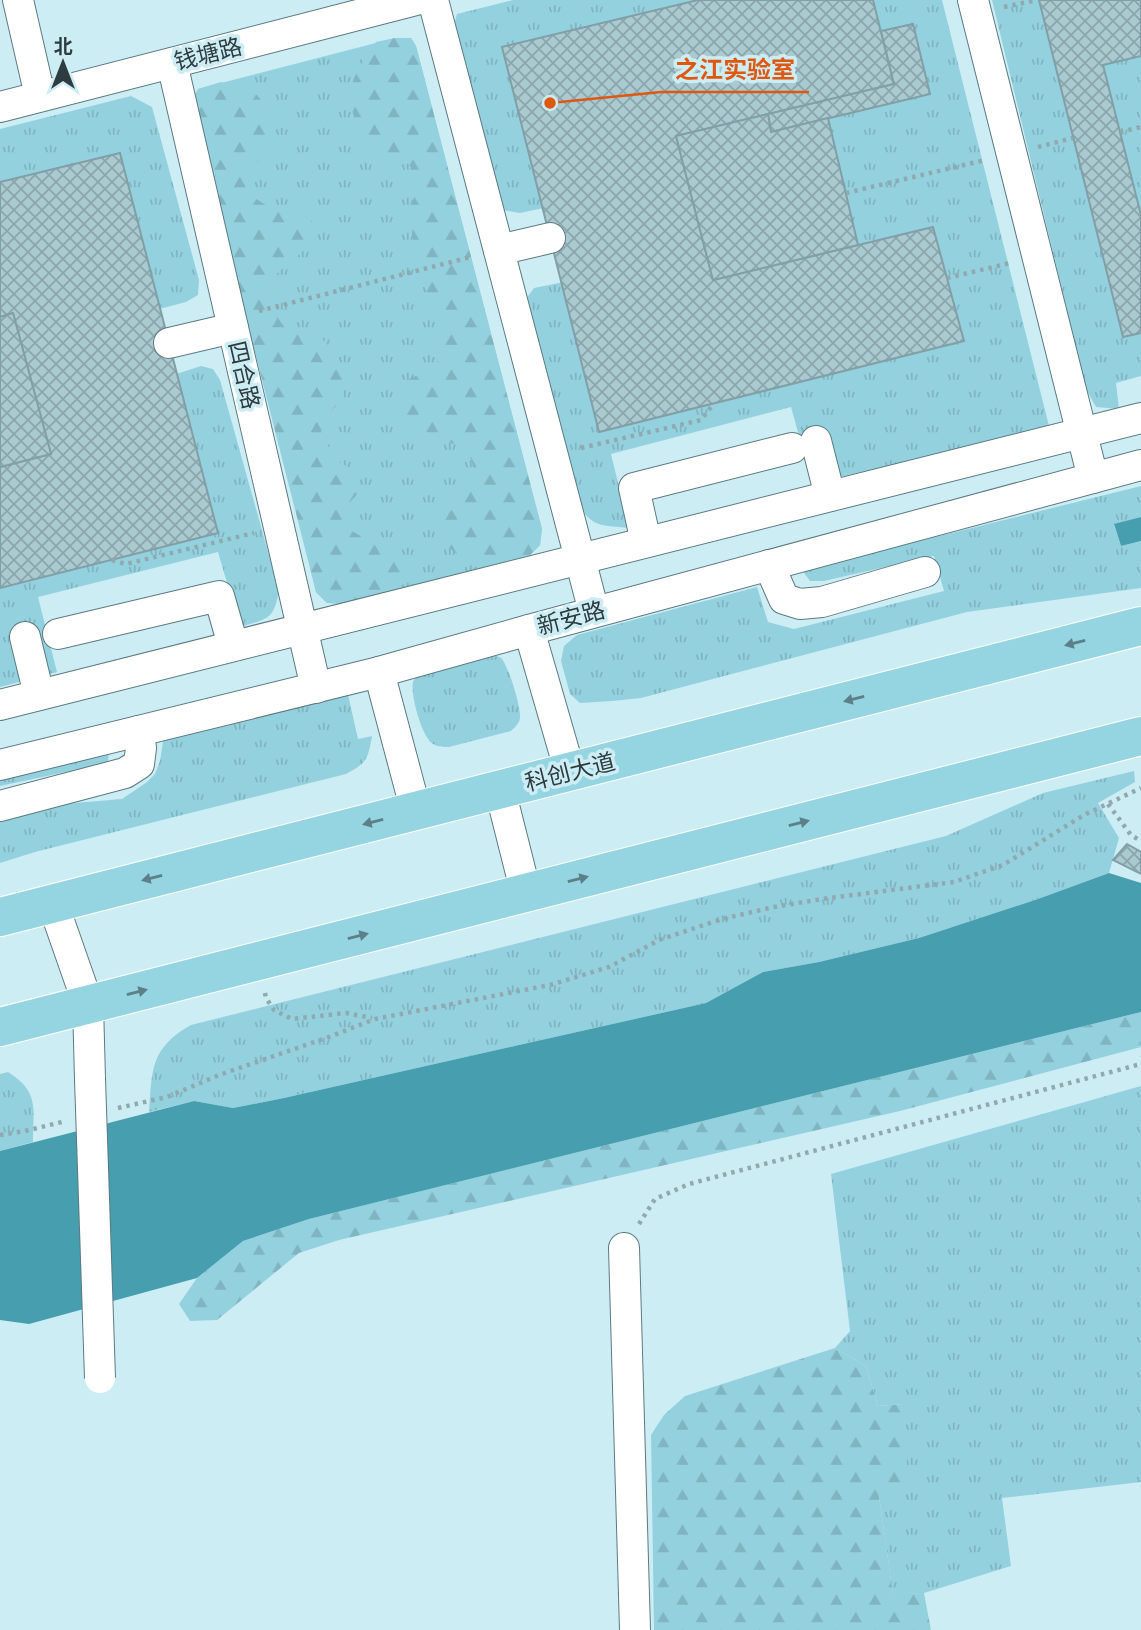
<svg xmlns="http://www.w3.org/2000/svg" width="1141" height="1630" viewBox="0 0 1141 1630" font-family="'PT Sans','Noto Sans SC',sans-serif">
  <defs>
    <pattern id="grass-tufts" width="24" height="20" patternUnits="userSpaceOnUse" patternTransform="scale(1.75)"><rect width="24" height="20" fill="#94d1de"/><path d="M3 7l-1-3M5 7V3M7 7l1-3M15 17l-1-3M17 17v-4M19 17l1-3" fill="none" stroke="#80b4c0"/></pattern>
    <pattern id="forest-firs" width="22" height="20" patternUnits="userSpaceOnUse" patternTransform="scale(1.75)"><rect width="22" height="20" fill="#94d1de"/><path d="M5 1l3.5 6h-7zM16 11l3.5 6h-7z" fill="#80b4c0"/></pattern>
    <pattern id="building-cross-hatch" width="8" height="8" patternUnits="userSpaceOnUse" patternTransform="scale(1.75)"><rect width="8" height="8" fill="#aacad1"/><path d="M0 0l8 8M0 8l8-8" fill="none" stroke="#8ba5ab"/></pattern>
  </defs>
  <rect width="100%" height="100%" fill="#cdedf5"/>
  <g fill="url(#grass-tufts)">
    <path d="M 513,0 L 942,0 L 1050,430 L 812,483 L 791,407 L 611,454 L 629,528 C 604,525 594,529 579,506 L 526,299 L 534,288 L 574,280 L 558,205 L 520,213 L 502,210 L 453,29 L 457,14 Z"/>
    <polygon points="992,0 1141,0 1141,376 1116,383 1119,409 1096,407 1086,389"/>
    <polygon points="395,38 411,38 416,46 542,529 540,545 529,556 345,604 327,603 316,592 198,89"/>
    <path d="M 131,96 L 152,107 L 199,280 L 198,295 L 186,302 L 148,312 L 167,377 L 201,366 L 213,369 L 220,380 L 279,591 C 273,622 267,618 240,627 L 218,552 L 38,597 L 57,672 L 0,687 L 0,129 Z"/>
    <polygon points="1141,486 1141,517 1114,525 1121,546 1141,541 1141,588 967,612 641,698 612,701 580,703 570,694 561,661 564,646 577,635 757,587 768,622 794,629 944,591 934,556 824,581 810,581 802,570"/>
    <path d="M 484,656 C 490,656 496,655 501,658 C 508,664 521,707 520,717 C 520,723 515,727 511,731 L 449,747 C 443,747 438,747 433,744 C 422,738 410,694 413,682 C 414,680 417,675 419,673 Z"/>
    <path d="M 347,690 L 358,739 L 372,736 C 368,759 367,763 346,774 L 35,852 L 0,863 L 0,817 L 39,806 L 122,799 L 147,782 L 155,774 L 160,761 L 164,735 Z"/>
    <polygon points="109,748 108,763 0,786 0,776"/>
    <path d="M 1134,771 L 1135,782 L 1098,803 L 1119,838 L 1109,873 L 1038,899 L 919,938 L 819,962 L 763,972 L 706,1003 L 284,1098 L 233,1108 L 194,1101 L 149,1112 C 152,1070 150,1048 191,1025 L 946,836 L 1043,793 Z"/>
    <path d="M 8,1072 C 40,1092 33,1109 33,1142 L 0,1151 L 0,1074 Z"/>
    <polygon points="1141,1086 1141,1482 1002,1498 1011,1566 924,1593 893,1595 879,1496 902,1404 878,1406 866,1366 835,1348 850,1331 831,1174"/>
  </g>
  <g fill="url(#forest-firs)">
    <path d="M 395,38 L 411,38 L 416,46 L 542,529 L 540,545 L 529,556 L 487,566 L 463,559 L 448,547 L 441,536 L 443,516 C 449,512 456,508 461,503 C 477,486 480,452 454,444 C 442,440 429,441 417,435 C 402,427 395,393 407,381 C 413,375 424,374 432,372 C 450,342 436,319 426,290 C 421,272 414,251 412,233 C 411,225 410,214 412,206 C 414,194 420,188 415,175 C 409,156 391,159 376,151 C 359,142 346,103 352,84 C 357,68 367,56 376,42 Z"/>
    <polygon points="221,82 257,95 271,113 275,132 273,146 248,171 247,193 264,204 294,207 312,216 310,245 274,276 264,296 282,324 318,334 335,353 343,368 344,396 327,417 321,431 335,460 357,472 361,490 343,510 345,527 371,542 394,543 406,559 403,578 383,594 345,604 327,603 316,592 191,101 198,89"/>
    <polygon points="1141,1012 1141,1047 900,1111 339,1240 299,1253 217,1320 190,1321 179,1304 197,1278 243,1241 309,1219"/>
    <polygon points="835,1348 866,1366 878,1406 902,1404 909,1488 879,1496 893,1594 924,1593 931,1630 654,1630 651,1435 664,1415 685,1396"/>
  </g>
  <g fill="#469eaf">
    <polygon points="1141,517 1141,541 1121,546 1114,524"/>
    <polygon points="1109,873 1141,883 1141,1012 309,1219 243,1241 197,1278 29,1324 0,1320 0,1151 194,1101 233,1108 284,1098 706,1003 763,972 819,962 919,938 1038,899"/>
  </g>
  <g fill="url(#building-cross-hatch)" stroke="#819fa6" stroke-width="2">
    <polygon points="698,0 873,0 894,84 676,136 713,280 933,227 964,341 599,432 502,47"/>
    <polygon points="1039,0 1141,0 1141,56 1103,65 1141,215 1141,333 1123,337"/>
    <polygon points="913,24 930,94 771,132 768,114 894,84 881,31"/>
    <polygon points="768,114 771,132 828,118 858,245 713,280 676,136"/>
    <polygon points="120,153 218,533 0,588 0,467 51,454 13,313 0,317 0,182"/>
    <polygon points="13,313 51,454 0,467 0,317"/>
    <polygon points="1127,844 1141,852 1141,874 1113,860"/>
  </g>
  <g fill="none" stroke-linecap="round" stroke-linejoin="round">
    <defs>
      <g id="minor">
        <polyline points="18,0 40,96"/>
        <polyline points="433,0 594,612"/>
        <polyline points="973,0 1093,478"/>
        <polyline points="172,63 316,688"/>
        <polyline points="0,107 416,0"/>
        <polyline points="499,250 550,238"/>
        <polyline points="169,343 233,328"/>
        <polyline points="816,441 830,496"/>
        <polyline points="646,542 634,488 792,448"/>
        <polyline points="769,565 784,599 800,604 822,602 925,572"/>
        <polyline points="529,630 570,772"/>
        <polyline points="58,634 219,596 233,645"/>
        <polyline points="25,637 39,695"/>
        <polyline points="379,672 416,811"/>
        <polyline points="0,705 1141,418"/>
        <polyline points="0,765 379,672 529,630 1141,465"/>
        <polyline points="500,790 526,893"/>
        <polyline points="0,806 125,773 139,764 141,748 139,731"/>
        <polyline points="53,904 88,1004 90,1079"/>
        <polyline points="624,1248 635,1630"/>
      </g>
      <g id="major">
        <polyline points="0,917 1141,626"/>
        <polyline points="0,1027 1141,736"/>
      </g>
    </defs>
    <use href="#minor" stroke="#5c7a81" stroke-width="32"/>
    <use href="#major" stroke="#fff" stroke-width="40"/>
    <g stroke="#90a9af" stroke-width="4.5" stroke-dasharray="3.5 5" stroke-linecap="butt">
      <polyline points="1004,7 1037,0"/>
      <polyline points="1120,132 1141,127"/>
      <polyline points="1038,147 1073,138"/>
      <polyline points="846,193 985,160"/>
      <polyline points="947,278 1010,263"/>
      <polyline points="259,311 471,257"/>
      <polyline points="581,448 701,420 714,403"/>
      <polyline points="112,560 126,564 254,533"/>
      <polyline points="1108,804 1131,835 1141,841"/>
      <polyline points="265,993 266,998 274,1010 292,1019 346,1013 372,1018"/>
      <polyline points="118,1108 167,1097 219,1075 329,1037 375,1019 550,985 609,967 659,940 722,919 774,907 822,899 954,882 1003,865 1084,815 1141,788"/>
      <polyline points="0,1135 25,1131 66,1121"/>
      <polyline points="639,1224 655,1199 689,1184 1141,1064"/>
    </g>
    <use href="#minor" stroke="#fff" stroke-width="30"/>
    <use href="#major" stroke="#95d4e1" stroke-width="38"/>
    <defs>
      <polyline id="minor-bridge" points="90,1079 100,1378"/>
    </defs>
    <use href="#minor-bridge" stroke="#5c7a81" stroke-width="32" stroke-linecap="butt"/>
    <use href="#minor-bridge" stroke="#fff" stroke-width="30"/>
  </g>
  <defs><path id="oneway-solid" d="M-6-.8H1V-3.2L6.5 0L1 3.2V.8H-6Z" transform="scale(1.75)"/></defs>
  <g fill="#5d8088">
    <use href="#oneway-solid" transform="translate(1075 643) rotate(166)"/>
    <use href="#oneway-solid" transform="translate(854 699) rotate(166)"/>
    <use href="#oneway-solid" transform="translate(373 822) rotate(166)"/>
    <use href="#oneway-solid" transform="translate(799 823) rotate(-14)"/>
    <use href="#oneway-solid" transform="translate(152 878) rotate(166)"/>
    <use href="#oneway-solid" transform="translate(578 879) rotate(-14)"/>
    <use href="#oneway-solid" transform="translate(358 936) rotate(-14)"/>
    <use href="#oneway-solid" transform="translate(137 992) rotate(-14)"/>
  </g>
  <g text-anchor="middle" stroke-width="7" stroke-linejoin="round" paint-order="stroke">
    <g font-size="23" fill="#2f3c3f" stroke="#cdedf5">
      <text transform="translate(208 54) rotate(-14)" y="8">钱塘路</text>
      <text transform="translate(244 375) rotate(77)" y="8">四合路</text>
      <text transform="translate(571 618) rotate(-15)" y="8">新安路</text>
      <text transform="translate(570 772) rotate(-14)" y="8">科创大道</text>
    </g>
  </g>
  <path fill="none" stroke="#df580f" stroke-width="2.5" d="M550 103L661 92H809"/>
  <circle fill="#df580f" stroke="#cdedf5" stroke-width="2.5" cx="550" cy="103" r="7"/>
  <g font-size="24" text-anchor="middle" font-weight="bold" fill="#df580f" stroke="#cdedf5" stroke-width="7" stroke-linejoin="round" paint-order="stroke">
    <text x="735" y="78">之江实验室</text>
  </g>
  <g transform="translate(63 63)" stroke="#cdedf5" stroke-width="5" paint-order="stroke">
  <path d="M0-5L12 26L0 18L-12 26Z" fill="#2f3c3f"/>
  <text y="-10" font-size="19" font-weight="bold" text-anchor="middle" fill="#2f3c3f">北</text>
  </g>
</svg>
